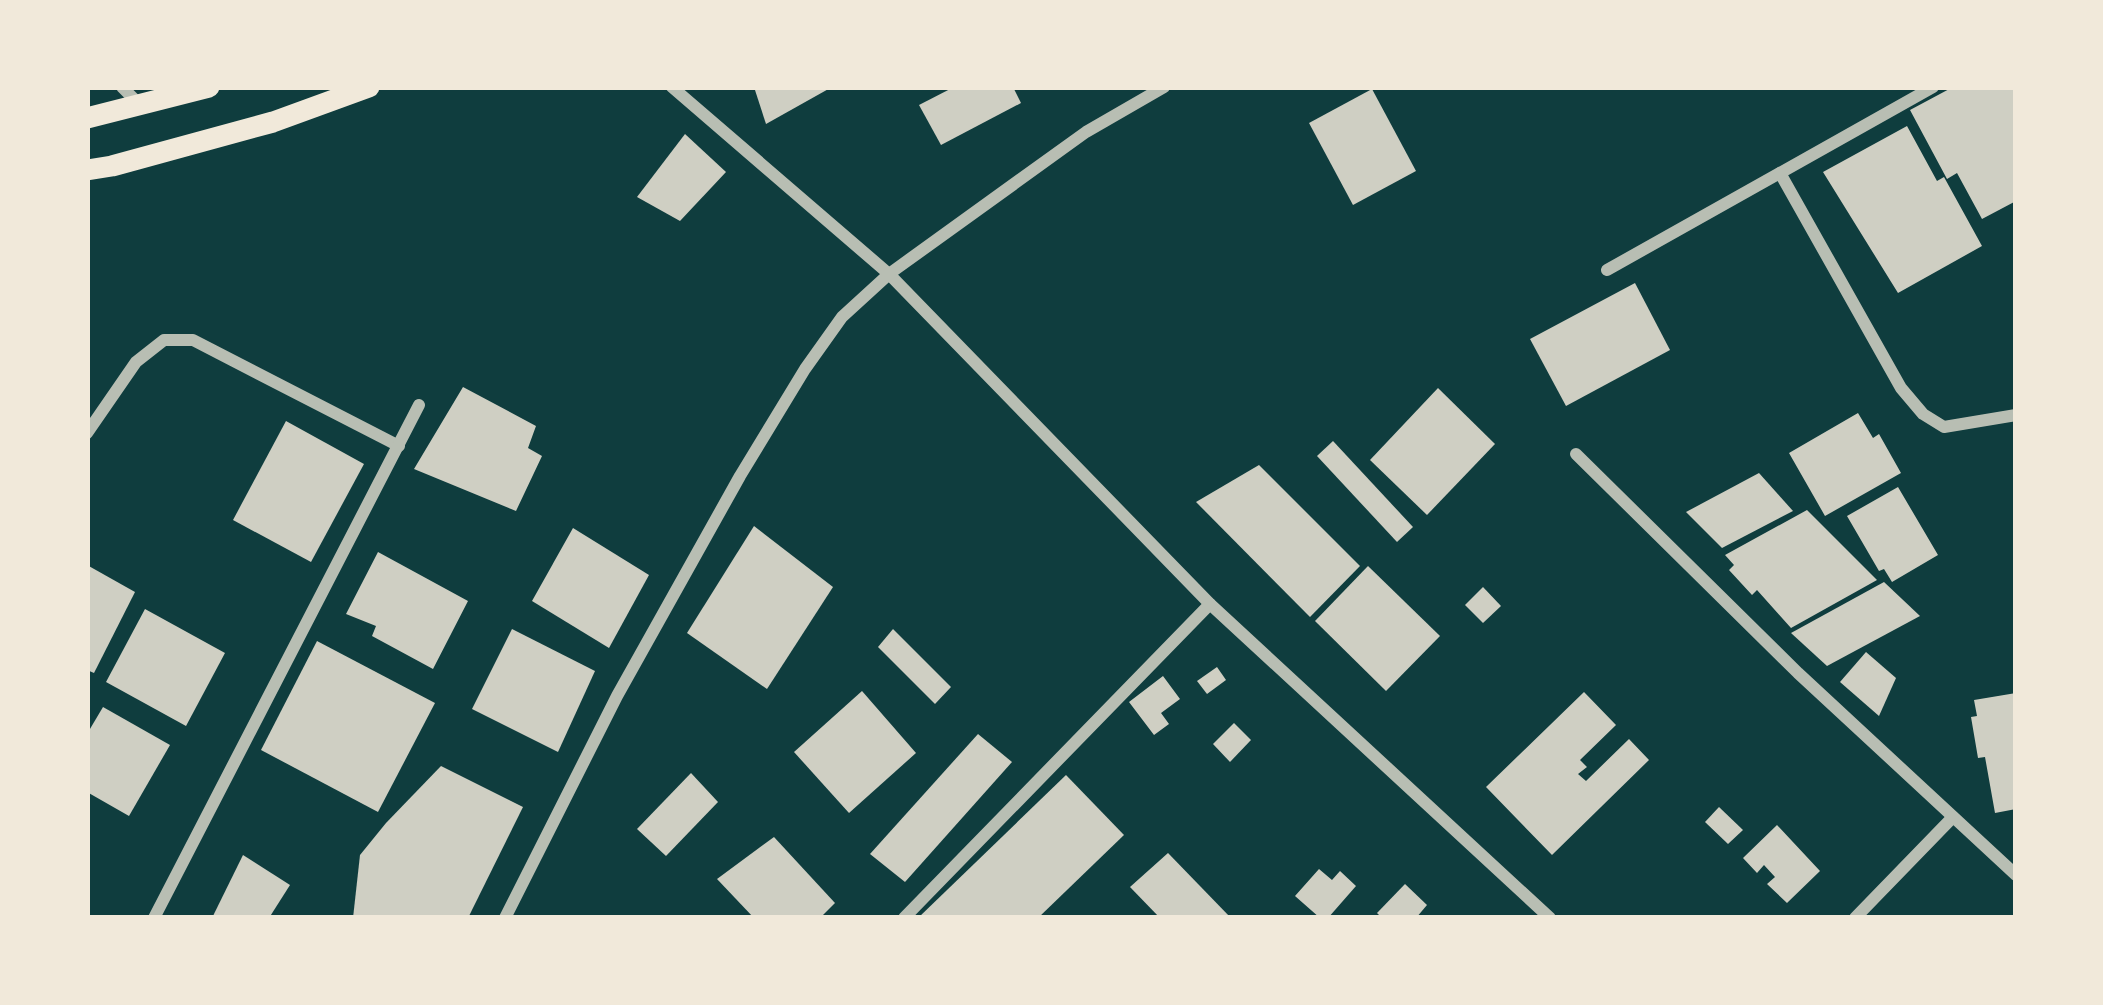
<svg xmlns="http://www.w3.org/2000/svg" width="2103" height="1005" viewBox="0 0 2103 1005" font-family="Barlow,sans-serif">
  <rect width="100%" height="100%" fill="#0f3d3e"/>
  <g fill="#cfcfc3">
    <polygon points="754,87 832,87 766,124"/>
    <polygon points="954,87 1013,87 1021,103 941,145 919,105"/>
    <polygon points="1953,87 2016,87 2016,201 1982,219 1957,173 1947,179 1910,110"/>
    <polygon points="1372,89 1416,171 1353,205 1309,123"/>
    <polygon points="1907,126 1937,181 1944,177 1982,246 1898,293 1823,172"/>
    <polygon points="685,134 726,172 680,221 637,197"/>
    <polygon points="1635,283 1670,350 1566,406 1530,339"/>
    <polygon points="463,387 536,426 528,448 542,456 516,511 414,469"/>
    <polygon points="1438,388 1495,444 1427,515 1370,460"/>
    <polygon points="1858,413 1873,438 1879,434 1901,473 1825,516 1789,453"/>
    <polygon points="286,421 364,464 311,562 233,520"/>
    <polygon points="1333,441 1413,527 1397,542 1317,456"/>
    <polygon points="1259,465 1360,566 1310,617 1196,502"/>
    <polygon points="1759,473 1793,511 1722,548 1686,512"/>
    <polygon points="1898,487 1938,555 1892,582 1884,569 1879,571 1847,516"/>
    <polygon points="1807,510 1877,580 1791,628 1757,590 1752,595 1729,570 1734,565 1725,555"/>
    <polygon points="754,526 833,587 767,689 687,633"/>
    <polygon points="573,528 649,575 609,648 532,601"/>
    <polygon points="378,552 468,601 433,669 372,636 376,626 346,614"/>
    <polygon points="87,565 135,592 94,673 87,670"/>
    <polygon points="1368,566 1440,636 1386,691 1315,621"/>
    <polygon points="1884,582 1920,616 1827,666 1791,633"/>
    <polygon points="1483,587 1501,606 1483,623 1465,605"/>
    <polygon points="145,609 225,653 186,726 106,682"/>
    <polygon points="512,629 595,671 558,752 472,709"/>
    <polygon points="893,629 951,687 935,704 878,647"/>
    <polygon points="317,641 435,703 378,812 261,750"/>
    <polygon points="1866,652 1896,678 1879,716 1840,682"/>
    <polygon points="1217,667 1226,680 1207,694 1197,681"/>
    <polygon points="1163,676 1180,699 1161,713 1169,724 1154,735 1129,702"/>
    <polygon points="862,691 916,753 849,813 794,752"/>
    <polygon points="1584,692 1616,725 1580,760 1587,767 1578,774 1586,781 1629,739 1649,760 1552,855 1486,787"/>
    <polygon points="2016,693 2016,809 1995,813 1985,757 1978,758 1971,717 1977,716 1974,700"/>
    <polygon points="103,707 170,745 129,816 87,792 87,734"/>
    <polygon points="1234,723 1251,740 1230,762 1213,744"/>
    <polygon points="978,734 1012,762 905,882 870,854"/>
    <polygon points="441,766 523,807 468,918 353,918 360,855 386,823"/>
    <polygon points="691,773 718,802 666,856 637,829"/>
    <polygon points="1066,775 1124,835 1038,918 918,918"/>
    <polygon points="1719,807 1743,830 1728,844 1705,822"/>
    <polygon points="1777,825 1820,871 1787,903 1767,884 1775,877 1764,865 1757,873 1743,858"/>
    <polygon points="774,837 835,903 820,918 754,918 717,879"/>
    <polygon points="1168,853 1231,918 1160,918 1130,887"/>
    <polygon points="243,855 290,885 269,918 212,918"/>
    <polygon points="1319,869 1332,880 1340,871 1356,886 1328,918 1320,918 1295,896"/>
    <polygon points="1405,884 1427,905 1416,918 1382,918 1377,913"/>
  </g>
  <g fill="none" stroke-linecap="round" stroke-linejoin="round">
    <g stroke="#b8beb3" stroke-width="12">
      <polyline points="122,87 141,106"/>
      <polyline points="672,87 889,274 1210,604"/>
      <polyline points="1780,173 1901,388 1923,414 1944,427 2016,415"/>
      <polyline points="1607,270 1933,87"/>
      <polyline points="87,433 136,362 164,340 193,340 399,446"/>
      <polyline points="1576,454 1798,673 2016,875"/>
      <polyline points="154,918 419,405"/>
      <polyline points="505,918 617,696 740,476 805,369 842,317 889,274 1086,132 1164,87"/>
      <polyline points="904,918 1210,604 1550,918"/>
      <polyline points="1855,918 1953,817"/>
    </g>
    <g stroke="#f1e9da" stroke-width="21">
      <polyline points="87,118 209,87"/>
      <polyline points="87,170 112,166 273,122 369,87"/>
    </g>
  </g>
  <rect width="2103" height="1005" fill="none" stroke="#f1e9da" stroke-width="180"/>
</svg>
